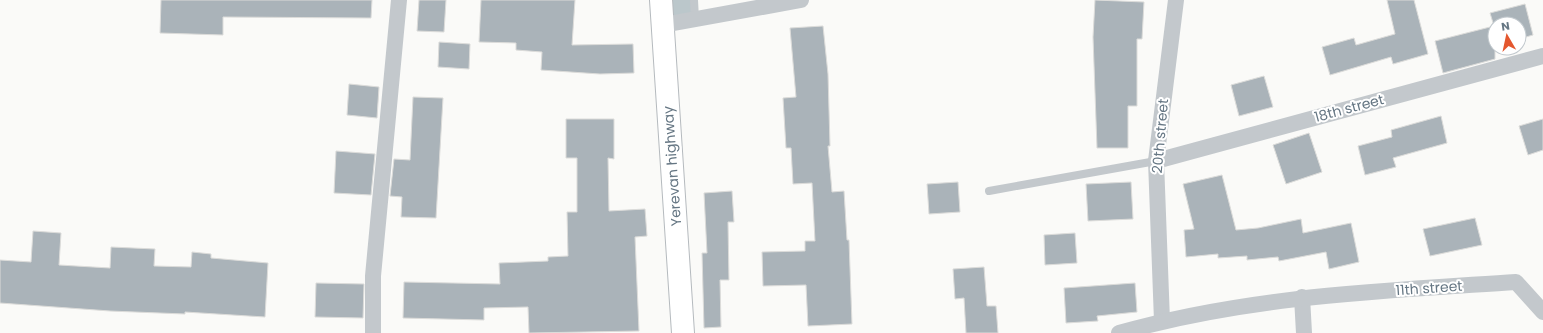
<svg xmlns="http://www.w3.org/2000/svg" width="1543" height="333" viewBox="0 0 1543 333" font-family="Poppins,sans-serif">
  <rect width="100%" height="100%" fill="#fafaf8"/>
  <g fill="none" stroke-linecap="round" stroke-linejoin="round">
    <polyline stroke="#bbc7cb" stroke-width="22" points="680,0 681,11"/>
  </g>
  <g fill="#aab3b9" stroke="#dcdcda">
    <polygon points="161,0 372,0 371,18 223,17 223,35 160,33"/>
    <polygon points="419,0 446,0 444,32 417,31"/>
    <polygon points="481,0 575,0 572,45 633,44 634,73 600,74 541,70 542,52 516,50 516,43 479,42"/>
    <polygon points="1095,0 1144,2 1142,39 1137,39 1137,106 1128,106 1128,148 1097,148 1093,37"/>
    <polygon points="1387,0 1414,0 1428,54 1393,64 1391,57 1330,75 1322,47 1354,38 1356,45 1395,34"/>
    <polygon points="1525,4 1533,35 1519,39 1519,24 1495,24 1495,59 1443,73 1435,41 1494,26 1490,13"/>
    <polygon points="823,26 828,74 830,146 828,146 832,192 844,191 847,240 849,240 852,324 808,326 806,285 763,286 762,252 805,251 805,241 815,241 812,183 793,184 791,148 786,148 783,98 796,97 790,28"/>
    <polygon points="439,42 470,44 469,69 438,67"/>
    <polygon points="1264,76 1273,107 1239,116 1231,85"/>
    <polygon points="349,84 379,87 377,118 347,115"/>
    <polygon points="413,97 443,98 436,218 401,217 402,197 390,196 394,159 410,160"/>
    <polygon points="1441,116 1447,143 1393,158 1396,167 1365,175 1358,146 1392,137 1391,130"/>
    <polygon points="566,119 614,119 614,159 608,158 609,211 645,209 647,236 635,237 639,331 529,333 528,307 484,308 484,320 403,318 404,282 500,284 499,263 548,261 548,257 568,256 567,212 577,212 577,158 566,158"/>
    <polygon points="1543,119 1543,150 1528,155 1519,126"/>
    <polygon points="1309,133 1322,172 1286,184 1273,145"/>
    <polygon points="336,151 375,154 371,195 334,193"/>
    <polygon points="1222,175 1236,230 1258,228 1301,219 1303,233 1351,223 1359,262 1329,269 1326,252 1279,261 1278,257 1247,260 1247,256 1218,258 1218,254 1186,257 1184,230 1194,229 1183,184"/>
    <polygon points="958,182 960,212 929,214 927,184"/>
    <polygon points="1131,182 1133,219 1088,221 1086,184"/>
    <polygon points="732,191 734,222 728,222 729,280 720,280 721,327 704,328 702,253 707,253 704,193"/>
    <polygon points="1475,218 1482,245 1430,256 1423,229"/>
    <polygon points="33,231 61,233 59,265 110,268 111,247 155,249 154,266 191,267 192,252 211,254 211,258 268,263 265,317 185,312 185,314 110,311 0,303 0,260 31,262"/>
    <polygon points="1075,233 1077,263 1045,265 1044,235"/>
    <polygon points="984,267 987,306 996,306 998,333 966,333 964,298 955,299 953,269"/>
    <polygon points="316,283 364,284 363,318 315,317"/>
    <polygon points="1135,283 1137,312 1097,316 1098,321 1066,323 1064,288"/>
  </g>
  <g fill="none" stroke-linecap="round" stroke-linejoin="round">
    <defs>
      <polyline id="primary" points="661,0 683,333"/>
    </defs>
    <use href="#primary" stroke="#b5babe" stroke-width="24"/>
    <g stroke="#c3c8cc" stroke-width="8">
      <polyline points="694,0 695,19"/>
      <polyline points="989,191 1156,161"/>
    </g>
    <g stroke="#c3c8cc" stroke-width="16">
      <polyline points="663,25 801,0"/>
      <polyline points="1156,161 1543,56"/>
      <polyline points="1302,297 1304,333"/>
      <polyline points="1162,321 1156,161 1176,0"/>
      <polyline points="373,333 373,276 399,0"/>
      <path d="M 1119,333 C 1249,296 1382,291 1516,282 L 1543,312"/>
    </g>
    <use href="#primary" stroke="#fff" stroke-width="22"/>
  </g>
  <g text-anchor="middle" stroke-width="4" stroke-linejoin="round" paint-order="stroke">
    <g font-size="14" fill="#657683" stroke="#fff">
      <text transform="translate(1349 108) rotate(-15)" y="5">18th street</text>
      <text transform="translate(1160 136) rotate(-85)" y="5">20th street</text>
      <text transform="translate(672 166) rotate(-94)" y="5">Yerevan highway</text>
      <text transform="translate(1429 288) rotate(-4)" y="5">11th street</text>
    </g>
  </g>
  <g transform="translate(1507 36) rotate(351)"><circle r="19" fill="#ffffff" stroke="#c1c8cd"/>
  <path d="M0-3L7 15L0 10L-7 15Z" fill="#e4572e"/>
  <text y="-6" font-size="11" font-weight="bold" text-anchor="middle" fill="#657683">N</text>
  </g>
</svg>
